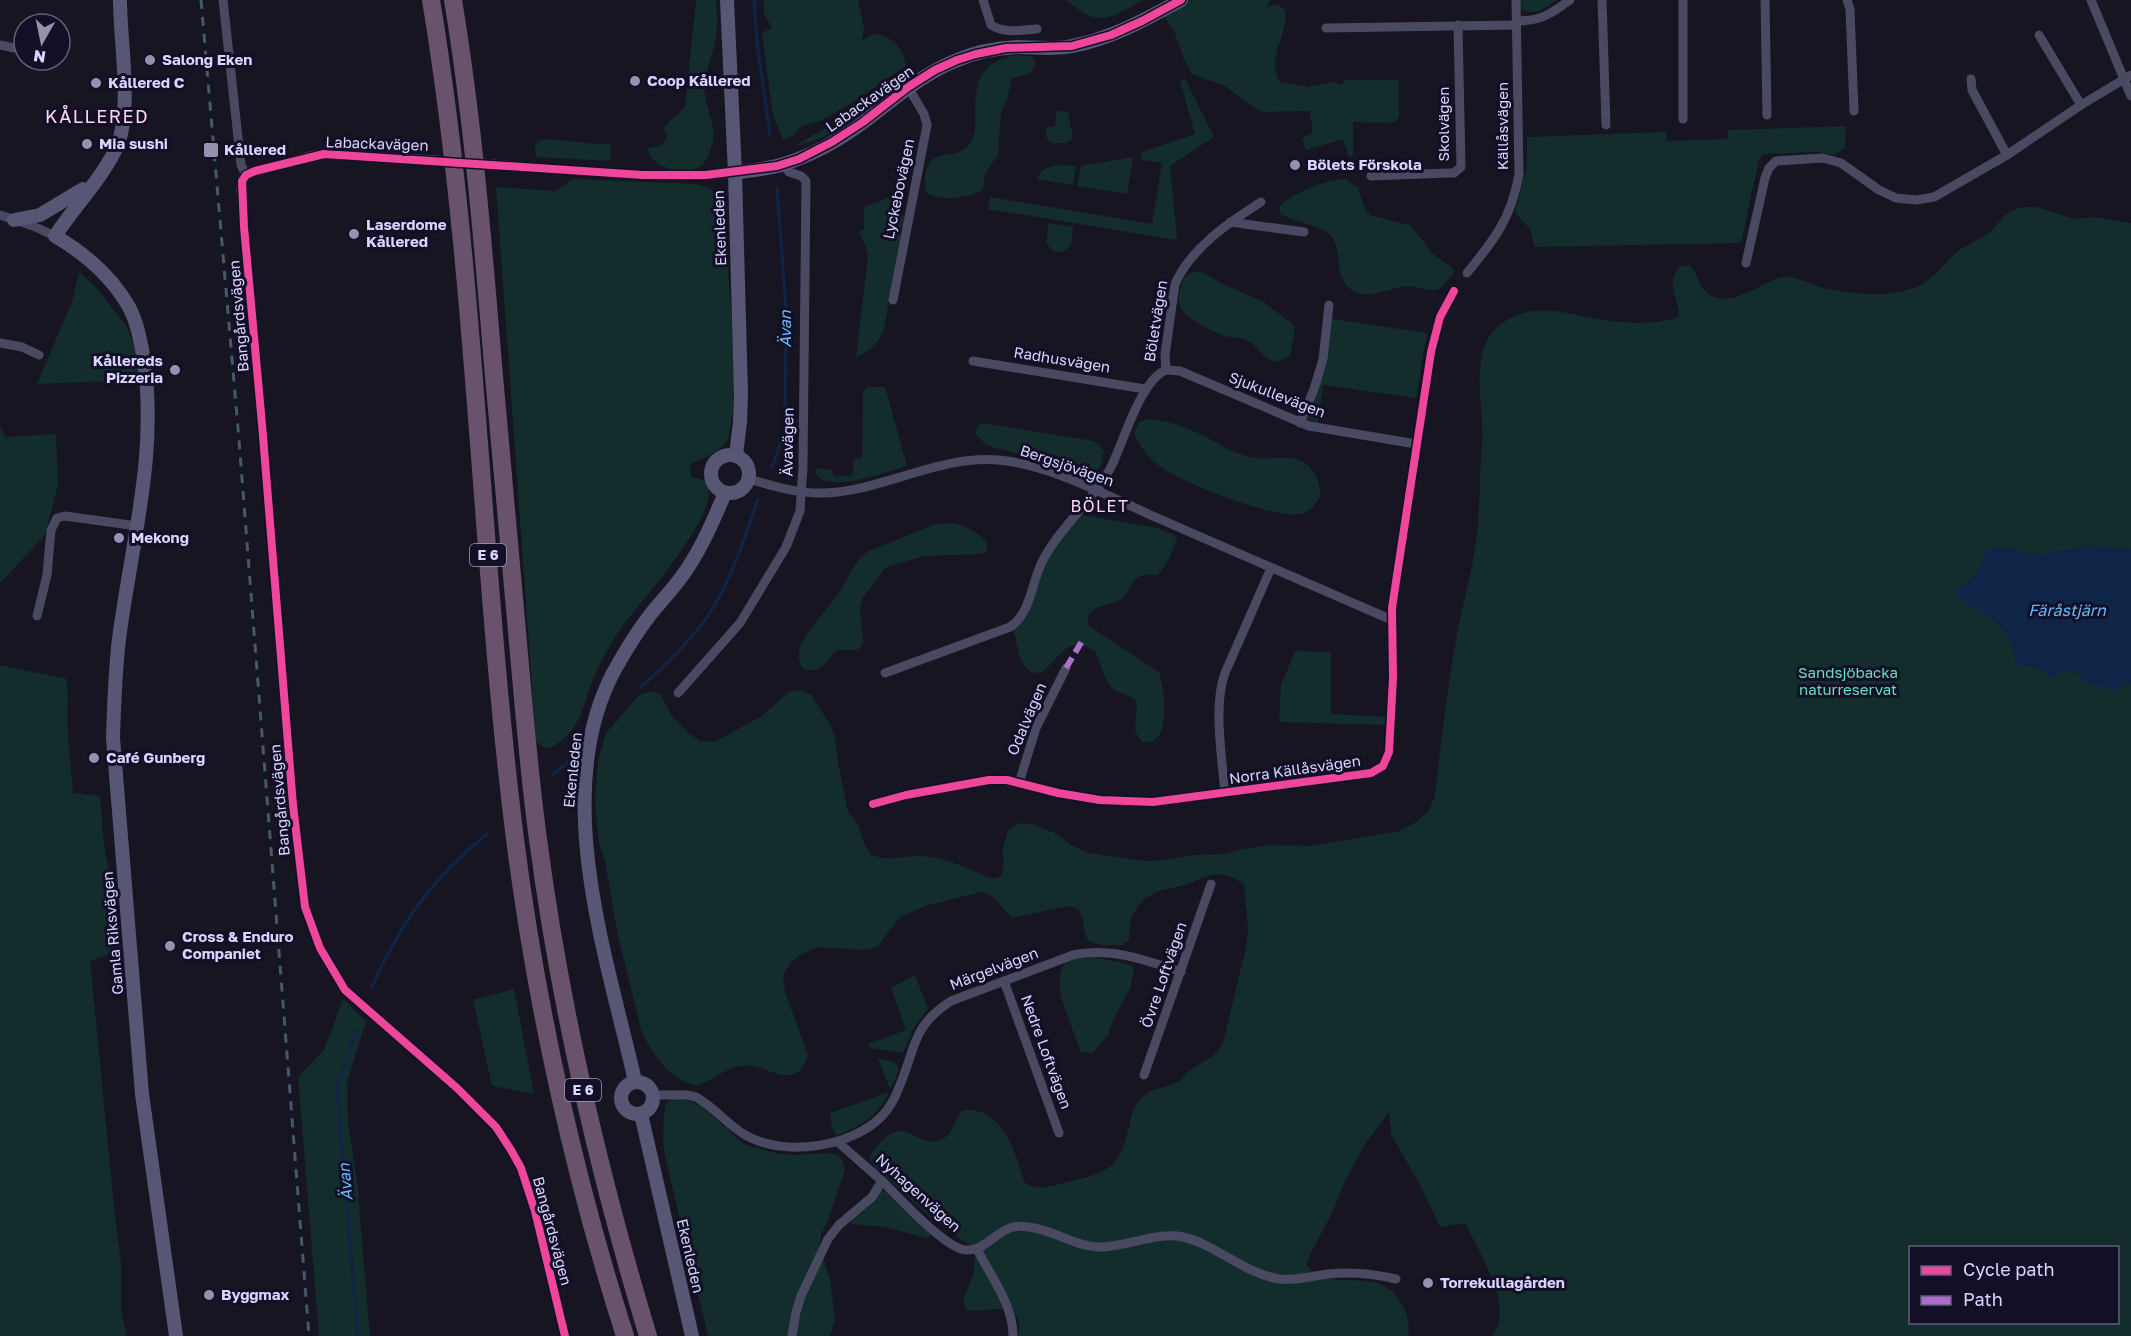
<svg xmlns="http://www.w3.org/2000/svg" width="2131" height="1336" viewBox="0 0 2131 1336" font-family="'Golos Text',sans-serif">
  <rect width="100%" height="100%" fill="#161521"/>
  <g fill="#132d2d" fill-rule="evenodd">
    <path d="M 696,0 L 716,0 C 717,12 718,25 716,37 C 713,56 702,76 705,96 C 707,110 716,126 713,141 C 711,148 708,161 701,166 C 685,177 650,169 648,148 C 659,147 663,146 667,136 L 663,128 L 685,107 Z"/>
    <path d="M 764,0 L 858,0 L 864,27 L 862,41 L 873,34 C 892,35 904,48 906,66 C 878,84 851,106 822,120 C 812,124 798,124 795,135 L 783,140 L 773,115 L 762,33 L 772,28 L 764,13 Z"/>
    <path d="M 1066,0 L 1142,0 C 1107,20 1100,28 1066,0 Z"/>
    <path d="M 1189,0 L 1270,0 L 1266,7 L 1278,4 L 1285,10 C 1289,36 1265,57 1280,82 L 1308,87 L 1333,82 L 1342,85 L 1345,80 L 1399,80 L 1399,117 L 1393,123 L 1353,122 L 1353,155 L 1349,157 L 1343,139 L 1306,150 L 1302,138 L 1311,134 L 1313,130 L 1309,111 L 1262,112 L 1252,106 L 1225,86 L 1192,74 L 1184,59 L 1174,31 L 1163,15 Z"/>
    <path d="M 1518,0 L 1557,0 C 1545,8 1536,17 1521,9 Z"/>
    <path d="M 1017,55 L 1033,57 L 1036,64 L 1029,74 L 1012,78 L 1007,100 L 1001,112 L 998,155 L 986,172 L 982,190 C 966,199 943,201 926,193 C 919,138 958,166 971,142 C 977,131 975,123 975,111 C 976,76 982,62 1017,55 Z"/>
    <polygon points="1185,79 1214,137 1170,166 1177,237 1176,240 988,209 990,197 1152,224 1162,163 1141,160 1142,152 1195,134 1180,80"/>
    <path d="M 1056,111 L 1068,112 L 1073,138 L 1067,143 L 1052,143 C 1046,139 1044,134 1047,127 L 1055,126 Z"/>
    <path d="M 845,117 L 848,120 C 829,136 817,141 794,146 Z"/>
    <polygon points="1846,126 1845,148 1836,155 1817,152 1763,154 1759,159 1741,243 1535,247 1530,229 1515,213 1527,166 1527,137 1666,132 1667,141 1728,139 1728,130"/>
    <polygon points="547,139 611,145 610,161 538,157 535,154 535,147 538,141"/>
    <polygon points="1133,157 1127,194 1077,186 1081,166"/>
    <path d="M 1061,165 L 1076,166 L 1073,185 L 1036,179 C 1043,168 1049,166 1061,165 Z"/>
    <path d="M 573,179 L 695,184 C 712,187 717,192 723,208 C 725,249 745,417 725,443 C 717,454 701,459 690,464 L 691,477 C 753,479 634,610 623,625 C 613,640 603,656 596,673 C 581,704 585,729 550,748 L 541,746 L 536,741 L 496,187 L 555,191 Z"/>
    <path d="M 1345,179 L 1358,188 L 1365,209 L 1370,215 L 1411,226 L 1433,254 L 1455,270 C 1450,277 1445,287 1437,290 C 1429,292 1418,286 1410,286 C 1389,286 1366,304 1348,287 C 1333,272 1343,250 1331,236 C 1320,224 1294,222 1280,214 L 1280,206 C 1295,192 1324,180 1345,179 Z"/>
    <path d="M 896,195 L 898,207 L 904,218 L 884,328 C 878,344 871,350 856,357 L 868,256 L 865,244 L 859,232 L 864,229 L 864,207 Z"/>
    <path d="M 2023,207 L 2035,207 L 2075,219 L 2094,217 L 2131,223 L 2131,1336 L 1492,1336 C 1516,1309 1478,1250 1465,1223 L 1440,1227 L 1420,1185 L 1391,1134 L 1389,1112 L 1365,1144 L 1343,1185 L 1334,1209 L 1310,1255 L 1307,1265 C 1329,1298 1386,1257 1406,1313 C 1409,1320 1408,1328 1409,1336 L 1018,1336 C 1027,1293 982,1316 966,1309 L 963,1301 L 974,1272 L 975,1252 L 972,1247 L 931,1218 L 875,1167 L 870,1160 C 871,1151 876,1147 882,1141 C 906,1115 917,1149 941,1140 C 952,1136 955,1118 963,1110 C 1002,1106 1016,1152 1024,1182 C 1039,1192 1051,1186 1067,1182 C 1111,1172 1120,1168 1130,1122 C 1133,1110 1135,1104 1145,1095 C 1154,1087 1169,1088 1179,1081 C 1182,1079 1185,1074 1188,1072 C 1201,1062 1215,1058 1223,1043 L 1246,948 L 1248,929 L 1244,885 C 1215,863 1205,881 1177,887 C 1157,891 1147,893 1134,912 C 1129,919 1130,931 1129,940 L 1122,945 L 1104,945 L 1091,942 L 1086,937 L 1082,917 L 1078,909 L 1068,906 L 1013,918 C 1000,909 998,895 981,892 L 925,906 L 900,917 L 877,947 L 864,950 L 818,947 L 800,955 L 791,962 L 783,975 L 785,992 L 808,1055 C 794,1097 766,1060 740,1066 C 725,1069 711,1081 697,1086 C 669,1079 655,1057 642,1033 L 617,932 L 605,861 L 599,843 L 595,799 L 598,761 L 606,733 L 639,695 L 653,691 L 661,695 L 672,716 L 690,734 L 700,741 L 714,742 L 762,716 L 789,692 L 802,690 L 811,695 L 831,726 L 835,737 L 839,768 L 848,812 L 857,822 L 864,843 L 871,855 C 892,862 898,856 918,856 C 943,856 967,868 989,878 C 1009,882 1002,861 1003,849 C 1004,843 1007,836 1008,830 L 1019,823 L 1034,825 L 1057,834 L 1071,845 L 1089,853 L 1144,861 L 1167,860 L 1191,855 L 1224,854 L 1243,849 L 1268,845 L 1310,846 L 1399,831 L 1416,822 L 1429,811 L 1435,796 C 1441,742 1447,688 1457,634 C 1464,597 1476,560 1478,522 C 1480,495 1480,468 1482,440 C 1484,403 1467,345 1504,322 C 1535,302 1564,313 1597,319 C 1622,323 1653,326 1678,317 C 1681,296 1664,288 1679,267 L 1690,265 C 1697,274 1701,290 1710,295 C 1734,309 1763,280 1784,277 C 1798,276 1811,285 1824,288 C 1853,294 1886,298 1914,288 C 1933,281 1942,265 1956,253 C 1967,244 1980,240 1991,231 C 2004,218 2002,212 2023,207 ZM 1910,1248 L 2118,1248 L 2118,1322 L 1910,1322 Z"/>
    <polygon points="1049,223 1073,227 1071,246 1062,252 1053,251 1046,243"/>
    <path d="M 1200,271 L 1225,285 L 1262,301 L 1294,325 L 1294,336 L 1290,355 C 1268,372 1264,351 1248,341 C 1243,337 1236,339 1230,337 C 1218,335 1188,320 1182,310 C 1177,303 1179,291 1182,283 C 1185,274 1191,272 1200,271 Z"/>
    <polygon points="79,272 95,286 127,327 134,347 140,380 37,384 72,302"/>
    <polygon points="1332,319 1427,333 1416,398 1323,385 1318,424 1307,419 1329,344"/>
    <path d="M 868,387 L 885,387 L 907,466 C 888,471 825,496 815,472 L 818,468 L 832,470 L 834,477 L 853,475 L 853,459 L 862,458 L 863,392 Z"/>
    <path d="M 1146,419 C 1163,420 1180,425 1196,432 C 1215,440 1229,453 1250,457 C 1268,461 1289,453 1305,463 C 1316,470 1319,483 1321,495 C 1316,503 1311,512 1301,514 C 1276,520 1184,483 1162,468 C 1149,459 1139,447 1134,432 L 1139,423 Z"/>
    <polygon points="983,423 1094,441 1104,451 1101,465 1096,471 1085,476 1077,475 1050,463 986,445 975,433 978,425"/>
    <polygon points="0,425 5,437 56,434 58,485 45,535 0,583"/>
    <path d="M 1082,515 L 1157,528 L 1177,536 C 1173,551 1168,565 1157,575 C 1151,574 1144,574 1138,577 C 1130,582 1129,594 1121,599 C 1112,605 1098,605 1091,612 C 1087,616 1088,621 1089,626 L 1159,672 C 1164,686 1169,728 1156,739 C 1153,742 1147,742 1142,742 L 1135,731 L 1137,702 C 1129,692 1119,695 1112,688 C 1104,679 1100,662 1095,651 C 1064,634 1062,659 1040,673 L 1031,672 L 1024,666 L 1019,655 L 1014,632 L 1016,621 L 1037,567 L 1076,517 Z"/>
    <path d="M 947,523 C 964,524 974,530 987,542 L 987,550 L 982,554 L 924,556 L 886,567 L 862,599 L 860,608 L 863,644 L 857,650 L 837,650 C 825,661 824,672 805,670 C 799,663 797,657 800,648 C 804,634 828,608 838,594 C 848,580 852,564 867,552 L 933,525 Z"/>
    <polygon points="1295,651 1331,652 1331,714 1385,717 1386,725 1279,722 1281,685"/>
    <polygon points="0,665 67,679 68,738 73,793 100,796 104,846 120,927 122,949 90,961 115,1216 121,1263 121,1311 127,1336 0,1336"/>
    <path d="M 1094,957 L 1131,965 L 1134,971 L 1130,988 L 1114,1018 L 1108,1035 L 1093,1053 L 1081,1052 C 1077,1043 1074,1034 1071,1025 C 1064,1004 1053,986 1064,964 L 1076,959 Z"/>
    <polygon points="915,975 928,1009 913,1029 903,1053 871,1048 868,1044 906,1030 891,988"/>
    <polygon points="514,989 534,1094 492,1086 473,1000"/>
    <polygon points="343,999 366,1021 347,1082 348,1123 357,1181 370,1336 319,1336 298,1077 324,1050"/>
    <polygon points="878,1058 894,1062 899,1067 896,1078 890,1089"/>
    <path d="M 889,1092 C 879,1115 861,1127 837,1135 C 831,1130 831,1121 830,1113 Z"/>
    <polygon points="675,1099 690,1101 702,1107 744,1144 779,1154 796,1155 830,1153 836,1154 842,1159 845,1170 827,1223 821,1234 819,1247 830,1279 835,1320 830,1336 708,1336 664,1152 663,1137 665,1105 668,1101"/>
    <polygon points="880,1191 885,1191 930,1234 929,1239 885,1227 852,1224 852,1220 861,1213"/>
  </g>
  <path fill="#0f2548" d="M 2088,546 L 2131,549 L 2131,684 L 2128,683 L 2114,691 L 2084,682 L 2077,672 L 2064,671 L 2051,678 L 2038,668 L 2016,665 C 2011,633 2005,624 1977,609 C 1967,604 1960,600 1953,591 C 1976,581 1979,571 1987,549 L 2010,548 L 2036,555 Z"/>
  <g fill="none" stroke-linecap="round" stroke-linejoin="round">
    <g stroke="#0f2548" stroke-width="3">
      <polyline points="754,0 757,43 770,134"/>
      <polyline points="772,468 785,429 786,309 777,188"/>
      <path d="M 641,687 C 663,668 684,647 702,624 C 727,592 745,538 758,499"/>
      <polyline points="553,775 569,761"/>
      <path d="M 371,989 C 400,924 431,879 487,834"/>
      <polyline points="356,1031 337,1088 358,1336"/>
    </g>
    <polyline stroke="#333242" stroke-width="9" stroke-dasharray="9 4.5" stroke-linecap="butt" points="450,161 494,164"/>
    <g stroke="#4a4962" stroke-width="9">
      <polyline points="223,0 241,165 246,175"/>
      <path d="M 983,0 L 991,25 C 1005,34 1021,30 1037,29"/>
      <polyline points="1602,0 1606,125"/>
      <polyline points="1765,0 1767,115"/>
      <polyline points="1847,0 1850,9 1854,111"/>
      <polyline points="2091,0 2131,96"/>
      <path d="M 1517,21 C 1541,21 1551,14 1570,0"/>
      <polyline points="1326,28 1517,25"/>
      <polyline points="2039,35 2081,105"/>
      <polyline points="0,45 14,48"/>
      <polyline points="1971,79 1972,90 2007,155"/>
      <polyline points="1683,119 1683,0"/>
      <path d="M 494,164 C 574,171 655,179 735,173"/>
      <polyline points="246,175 242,181 241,190 244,227 262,424 293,805 305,907 320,948 345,990 457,1088 496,1127 511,1150 521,1168 535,1211 565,1336"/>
      <polyline points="246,175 309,156 324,154 438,160"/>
      <polyline points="1371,176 1448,173 1454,173 1461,167 1458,25"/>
      <polyline points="0,215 33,226 55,236"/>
      <polyline points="1230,222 1304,232"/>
      <polyline points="1746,263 1765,178 1769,168 1776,161 1823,158 1841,163 1879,190 1896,198 1916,200 1934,197 2007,155 2081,105 2131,75"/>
      <path d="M 1467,273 C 1494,240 1511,219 1519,175 L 1516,0"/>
      <polyline points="893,300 927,125 924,114 908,87"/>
      <polyline points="0,343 22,347 39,355"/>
      <polyline points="973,361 1145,389"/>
      <polyline points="1166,370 1180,371 1309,426 1416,444"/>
      <polyline points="1300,423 1314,389 1323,359 1329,305"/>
      <path d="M 749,479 C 773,486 799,494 824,493 C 883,491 938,455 998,460 C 1048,464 1108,496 1155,517 C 1234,551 1313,586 1392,620"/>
      <polyline points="37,616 47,575 51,530 57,518 65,516 137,526"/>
      <path d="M 885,673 L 1010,627 C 1031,613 1031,584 1042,562 C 1060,526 1094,501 1112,465 C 1124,440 1141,380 1166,370 L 1165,355 L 1175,284 C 1191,248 1228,223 1261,202"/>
      <polyline points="678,693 740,623 786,547 800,511 803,467 806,181 801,176 789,172 784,164"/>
      <polyline points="1019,783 1036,728 1066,668"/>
      <path d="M 1225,793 C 1222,758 1213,705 1225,673 L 1271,568"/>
      <polyline points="873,804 906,795 989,780 1007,780 1058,793 1100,800 1153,802 1371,773 1383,766 1389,752 1393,678 1392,608 1431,352 1440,317 1454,291"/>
      <polyline points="1004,981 1059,1133"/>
      <polyline points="1144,1075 1211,884"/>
      <path d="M 654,1095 L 687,1095 L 696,1097 C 715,1108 729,1126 747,1136 C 785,1157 851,1147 881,1117 C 890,1108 896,1096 900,1085 C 916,1047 912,1026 951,1001 L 1073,955 C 1110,947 1146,960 1181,972"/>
      <path d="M 838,1142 C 852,1155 868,1168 882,1181 C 901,1199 938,1241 961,1249 C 981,1255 993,1234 1010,1228 C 1015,1226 1022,1226 1028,1227 C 1052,1229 1073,1246 1097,1247 C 1126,1248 1155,1231 1183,1237 C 1215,1244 1243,1273 1279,1279 C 1296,1281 1311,1276 1328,1274 C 1349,1272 1375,1274 1396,1279"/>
      <path d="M 977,1249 C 991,1277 1013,1304 1013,1336"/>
      <polyline points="792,1336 796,1312 801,1296 828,1239 839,1225 872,1197 882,1181"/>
    </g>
    <g stroke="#575674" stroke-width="14">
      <path d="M 120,0 C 120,42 132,106 118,144 C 105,175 74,207 55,236 C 84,253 112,277 129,307 C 137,322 140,339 143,355 C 159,450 131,545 119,639 C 115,672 114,705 113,738 L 142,1094 L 176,1336"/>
      <polyline points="727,0 735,173 741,394 740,422 736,455"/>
      <path d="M 735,173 C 751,170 769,169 784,164 C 813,155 841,139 865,121 C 894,99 921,75 955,61 C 975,52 996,48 1017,47 C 1035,47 1054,50 1072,46 C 1111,39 1146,19 1181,0"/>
      <polyline points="14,220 40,215 83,189"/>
      <circle cx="730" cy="474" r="19"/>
      <path d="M 635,1081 C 607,957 550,794 613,673 C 624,653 636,633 650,615 C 662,600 676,586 687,569 C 703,545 714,519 725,493"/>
      <circle cx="637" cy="1098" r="16"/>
      <polyline points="641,1114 692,1336"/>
    </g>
    <g stroke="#68526c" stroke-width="18">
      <path d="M 431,0 C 477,277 480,560 515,839 C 536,1004 574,1177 625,1336"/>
      <path d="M 453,0 C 473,121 483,243 493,365 C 501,457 510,550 518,643 C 524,708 529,774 538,839 C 560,1007 599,1174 648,1336"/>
    </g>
    <polyline stroke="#425a6b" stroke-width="3" stroke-dasharray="9 8" stroke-linecap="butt" points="201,0 239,440 309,1336"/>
    <polyline stroke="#b06ccc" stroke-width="6" stroke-dasharray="12 6" stroke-linecap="butt" points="1066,668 1082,641"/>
    <defs>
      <g id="cycleway">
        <polyline points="873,804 906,795 989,780 1007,780 1058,793 1100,800 1153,802 1371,773 1383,766 1389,752 1393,678 1392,608 1431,352 1440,317 1454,291"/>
        <polyline points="565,1336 535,1211 521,1168 511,1150 496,1127 457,1088 345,990 320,948 305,907 293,805 262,424 244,227 242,181 246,175 255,171 324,154 643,175 706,175 777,166 799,159 832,142 863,122 908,87 935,70 957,60 976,54 1006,48 1072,46 1111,35 1142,21 1181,0"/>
      </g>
    </defs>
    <use href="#cycleway" stroke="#130f27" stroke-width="11"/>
    <use href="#cycleway" stroke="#ed469a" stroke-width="8"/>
  </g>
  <g fill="#9592b1" stroke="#130f27" stroke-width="2">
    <circle cx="150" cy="60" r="6"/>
    <circle cx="635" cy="81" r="6"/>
    <circle cx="96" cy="83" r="6"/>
    <circle cx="87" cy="144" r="6"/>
    <rect x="203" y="142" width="16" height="16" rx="3"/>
    <circle cx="1295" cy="165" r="6"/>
    <circle cx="354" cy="234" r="6"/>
    <circle cx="175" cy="370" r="6"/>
    <circle cx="119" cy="538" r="6"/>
    <circle cx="94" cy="758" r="6"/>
    <circle cx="170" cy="946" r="6"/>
    <circle cx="1428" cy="1283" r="6"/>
    <circle cx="209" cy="1295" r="6"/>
  </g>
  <g text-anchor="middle" stroke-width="6" stroke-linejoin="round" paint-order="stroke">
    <g fill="#130f27" stroke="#9e9abe" stroke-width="1.5">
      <rect x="470" y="544" width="36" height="22" rx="4.5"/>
      <rect x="565" y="1079" width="36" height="22" rx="4.5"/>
    </g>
    <g font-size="14" font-weight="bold" fill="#d9d5ff">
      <text x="488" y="560">E 6</text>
      <text x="583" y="1095">E 6</text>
    </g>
    <g font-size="15" font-weight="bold" fill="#d9d5ff" stroke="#130f27" text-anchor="start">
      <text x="162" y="65">Salong Eken</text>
      <text x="647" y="86">Coop Kållered</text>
      <text x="108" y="88">Kållered C</text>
      <text x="99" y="149">Mia sushi</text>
      <text x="224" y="155">Kållered</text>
      <text x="1307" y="170">Bölets Förskola</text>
      <text x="366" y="230">Laserdome<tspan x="366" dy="17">Kållered</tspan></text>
      <text x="163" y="366" text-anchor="end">Kållereds<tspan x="163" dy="17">Pizzeria</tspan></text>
      <text x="131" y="543">Mekong</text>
      <text x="106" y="763">Café Gunberg</text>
      <text x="182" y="942">Cross &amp; Enduro<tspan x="182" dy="17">Companiet</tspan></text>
      <text x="1440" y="1288">Torrekullagården</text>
      <text x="221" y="1300">Byggmax</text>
    </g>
    <g font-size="15" fill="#d9d5ff" stroke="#130f27">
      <text transform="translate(870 99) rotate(-35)" y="5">Labackavägen</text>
      <text transform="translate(1444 124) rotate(-90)" y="5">Skolvägen</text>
      <text transform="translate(1503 126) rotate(-90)" y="5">Källåsvägen</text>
      <text transform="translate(377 144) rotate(2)" y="5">Labackavägen</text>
      <text transform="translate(899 189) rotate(-78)" y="5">Lyckebovägen</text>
      <text transform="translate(720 228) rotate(-92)" y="5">Ekenleden</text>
      <text transform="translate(239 316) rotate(-95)" y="5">Bangårdsvägen</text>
      <text transform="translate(1156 321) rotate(-81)" y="5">Böletvägen</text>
      <text transform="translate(1062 360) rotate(9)" y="5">Radhusvägen</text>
      <text transform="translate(1277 395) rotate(21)" y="5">Sjukullevägen</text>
      <text transform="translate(788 442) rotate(-89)" y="5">Ävavägen</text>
      <text transform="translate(1067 466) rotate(19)" y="5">Bergsjövägen</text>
      <text transform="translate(1027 719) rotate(-67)" y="5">Odalvägen</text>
      <text transform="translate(573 770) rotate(-84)" y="5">Ekenleden</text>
      <text transform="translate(1295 770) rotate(-8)" y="5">Norra Källåsvägen</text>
      <text transform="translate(280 800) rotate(-95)" y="5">Bangårdsvägen</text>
      <text transform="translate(113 933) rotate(-95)" y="5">Gamla Riksvägen</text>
      <text transform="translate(994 969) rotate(-21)" y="5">Märgelvägen</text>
      <text transform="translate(1164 975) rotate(-71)" y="5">Övre Loftvägen</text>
      <text transform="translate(1046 1052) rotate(70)" y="5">Nedre Loftvägen</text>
      <text transform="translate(918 1193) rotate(42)" y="5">Nyhagenvägen</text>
      <text transform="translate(552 1231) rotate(75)" y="5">Bangårdsvägen</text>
      <text transform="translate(690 1256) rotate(77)" y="5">Ekenleden</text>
    </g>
    <g font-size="15" fill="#60e0bd" stroke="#130f27">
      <text x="1848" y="678">Sandsjöbacka<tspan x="1848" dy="17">naturreservat</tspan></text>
    </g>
    <g font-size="16" font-style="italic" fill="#63baff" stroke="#130f27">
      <text transform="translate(785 329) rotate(-90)" y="6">Ävan</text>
      <text x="2067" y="616">Färåstjärn</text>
      <text transform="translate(345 1182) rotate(-95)" y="6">Ävan</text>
    </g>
    <g font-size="16" letter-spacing="1.5" fill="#ffd7f1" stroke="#130f27">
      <text x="1100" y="512">BÖLET</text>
    </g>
    <g font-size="18" letter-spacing="1.5" fill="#ffd7f1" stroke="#130f27">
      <text x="97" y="123">KÅLLERED</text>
    </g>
  </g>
  <rect x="1909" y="1246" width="210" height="78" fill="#130f27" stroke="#625e7d" stroke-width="1.5"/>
  <rect x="1921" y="1266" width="30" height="9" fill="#ed469a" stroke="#625e7d" stroke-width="1.5"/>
  <text x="1963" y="1276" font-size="18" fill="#d9d5ff">Cycle path</text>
  <rect x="1921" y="1296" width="30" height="9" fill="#b06ccc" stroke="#625e7d" stroke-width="1.5"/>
  <text x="1963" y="1306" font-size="18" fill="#d9d5ff">Path</text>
  <g transform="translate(42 42) rotate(189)"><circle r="28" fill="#130f27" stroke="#625e7d" stroke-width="1.5"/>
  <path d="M0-4.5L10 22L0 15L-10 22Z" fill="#9592b1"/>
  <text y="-9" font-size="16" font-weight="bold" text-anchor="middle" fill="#d9d5ff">N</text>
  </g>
</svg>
